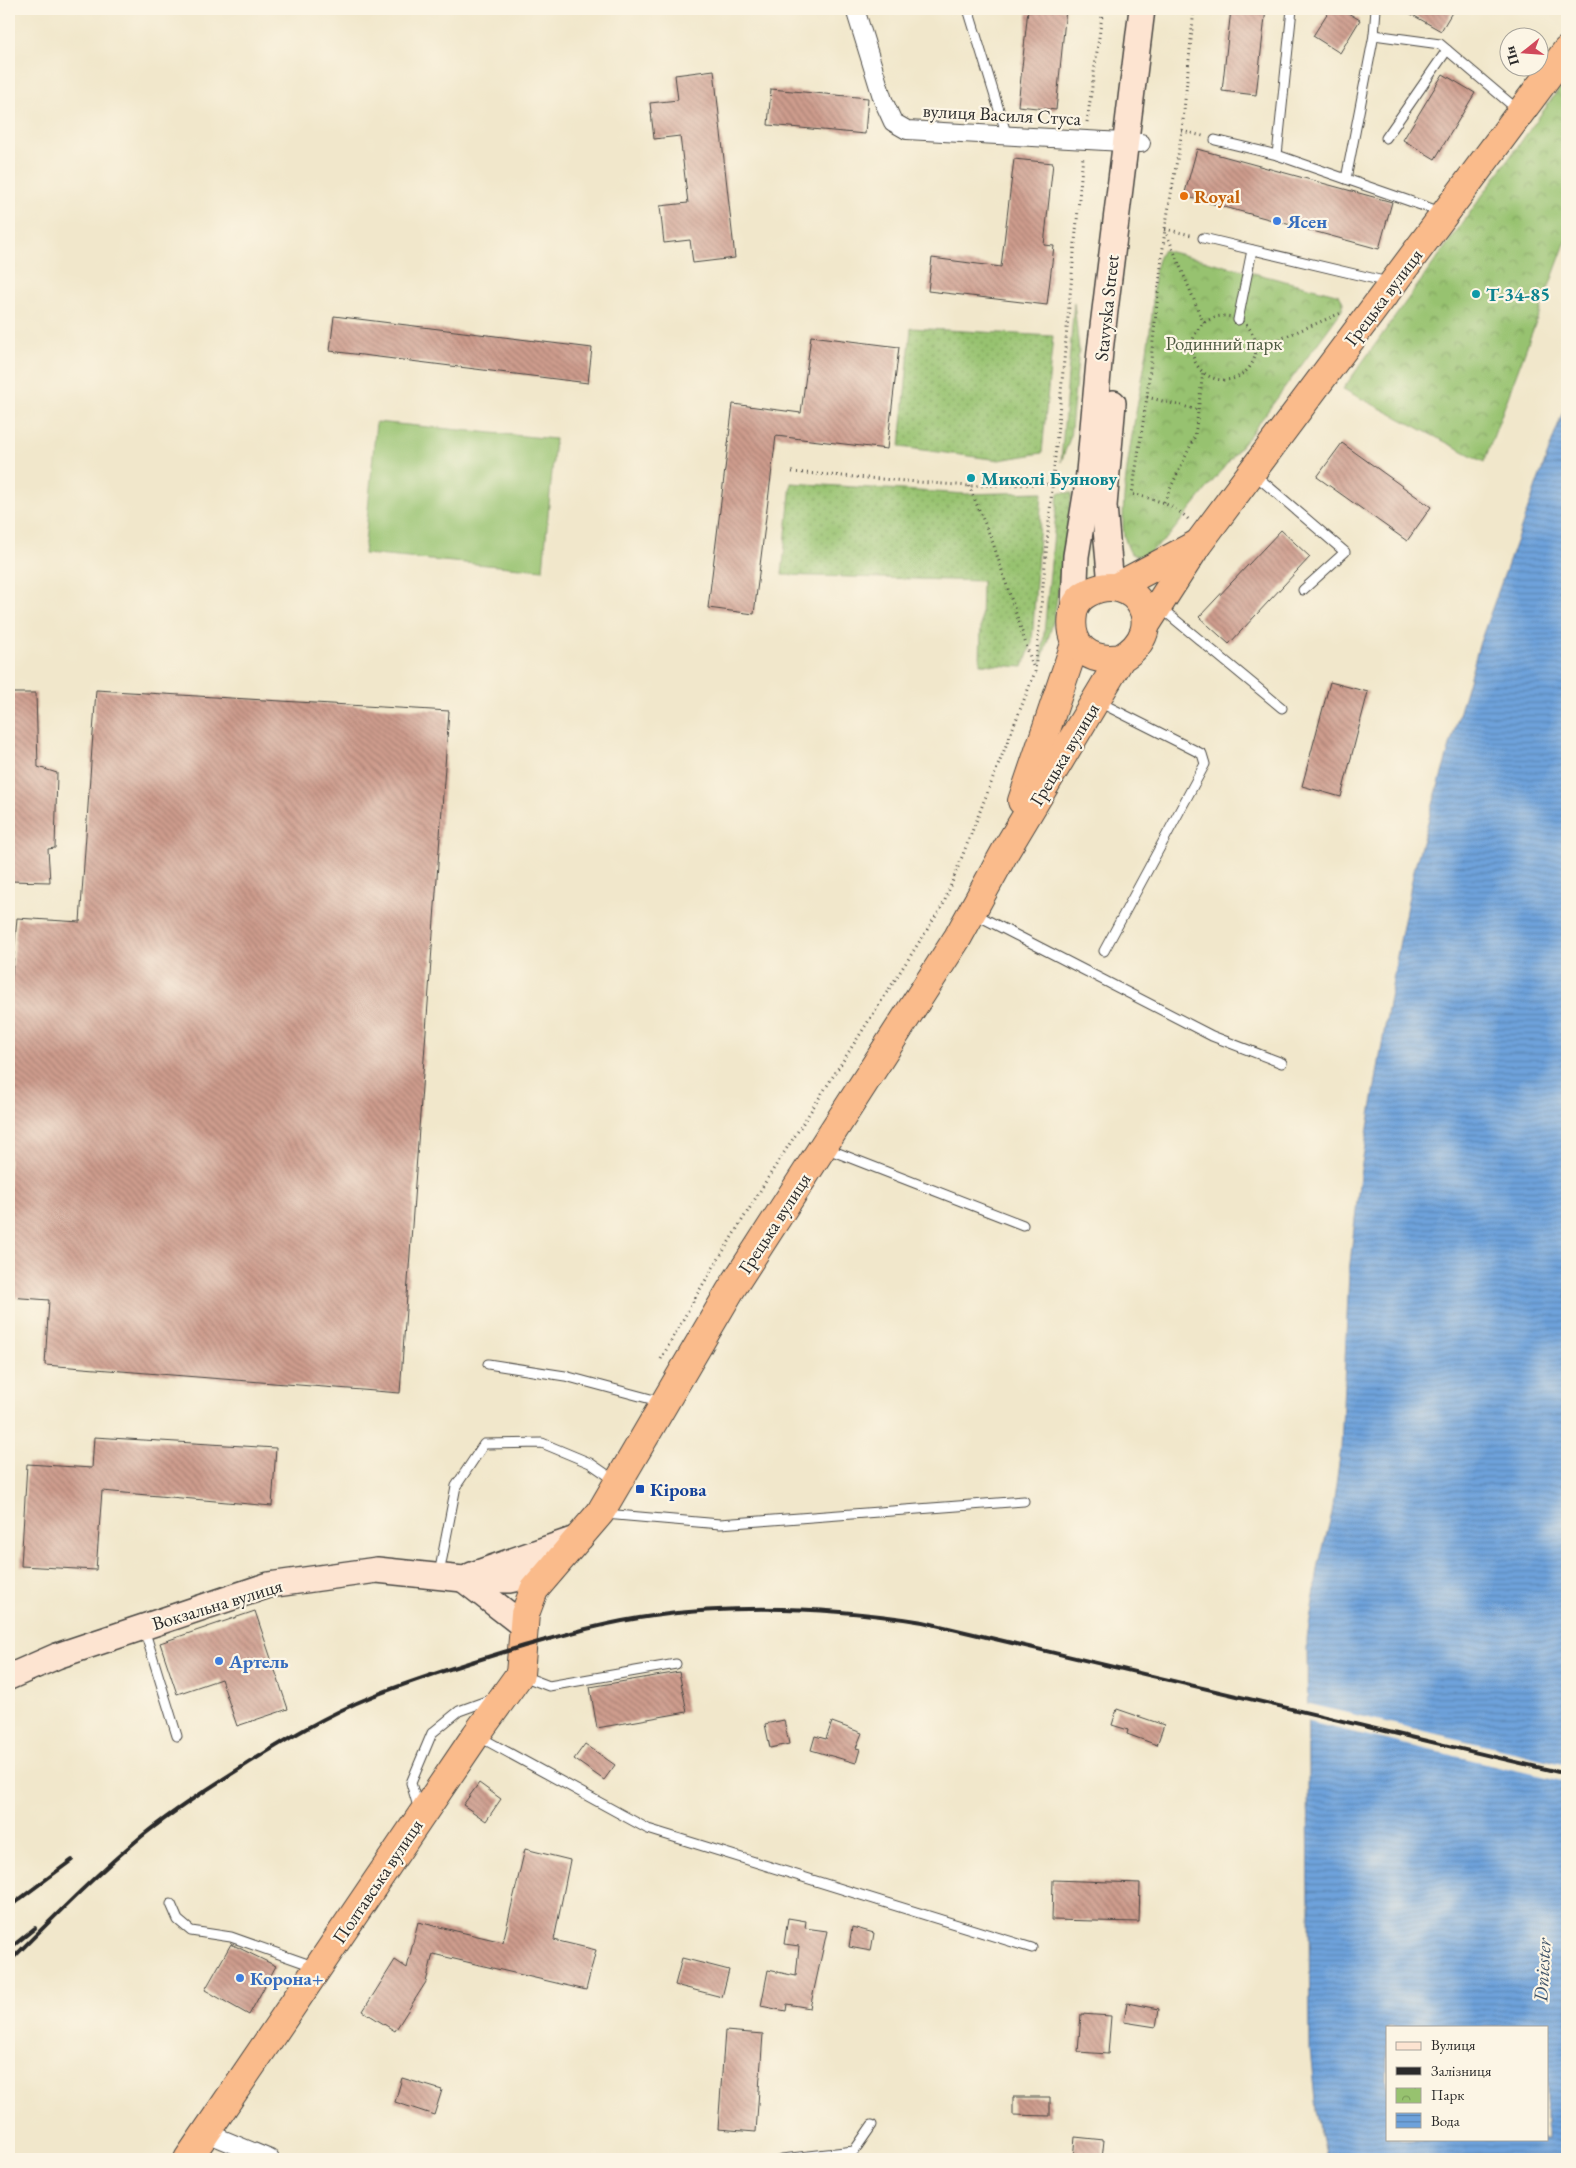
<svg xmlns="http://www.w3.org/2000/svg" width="1576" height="2168" viewBox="0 0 1576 2168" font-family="'EB Garamond',serif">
  <defs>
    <pattern id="grass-dots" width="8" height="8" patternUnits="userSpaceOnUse" patternTransform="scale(1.25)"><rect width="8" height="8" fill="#97c26f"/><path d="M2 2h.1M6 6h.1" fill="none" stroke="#7b9e5b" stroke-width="1.8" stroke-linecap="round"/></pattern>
    <pattern id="park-crowns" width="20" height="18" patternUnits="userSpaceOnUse" patternTransform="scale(1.25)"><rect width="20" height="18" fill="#97c26f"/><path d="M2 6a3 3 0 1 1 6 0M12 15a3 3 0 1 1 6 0" fill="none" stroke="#7b9e5b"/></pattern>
    <pattern id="water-rules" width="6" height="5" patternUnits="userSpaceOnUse" patternTransform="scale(1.25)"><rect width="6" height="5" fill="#6ea2db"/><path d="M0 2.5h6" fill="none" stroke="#5b84b2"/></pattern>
    <pattern id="building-back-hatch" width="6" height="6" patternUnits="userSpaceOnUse" patternTransform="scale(1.25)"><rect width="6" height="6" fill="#ce9c8d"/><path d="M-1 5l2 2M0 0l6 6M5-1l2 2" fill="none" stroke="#a77f73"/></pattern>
  </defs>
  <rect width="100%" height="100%" fill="#fcf5e5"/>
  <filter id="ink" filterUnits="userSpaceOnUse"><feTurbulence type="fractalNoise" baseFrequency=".02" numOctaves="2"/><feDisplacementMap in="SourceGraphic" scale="10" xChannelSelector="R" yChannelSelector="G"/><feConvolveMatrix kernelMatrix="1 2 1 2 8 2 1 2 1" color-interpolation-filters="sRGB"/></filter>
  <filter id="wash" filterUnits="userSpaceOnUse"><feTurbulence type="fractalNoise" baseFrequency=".0096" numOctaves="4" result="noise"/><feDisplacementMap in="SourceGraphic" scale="20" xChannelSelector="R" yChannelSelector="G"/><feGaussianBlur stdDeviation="1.12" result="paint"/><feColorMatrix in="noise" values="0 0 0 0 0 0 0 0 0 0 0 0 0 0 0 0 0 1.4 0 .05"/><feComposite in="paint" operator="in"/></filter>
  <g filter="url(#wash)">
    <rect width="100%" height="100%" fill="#f1e7cb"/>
    <g fill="url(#grass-dots)" stroke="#61764d">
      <polygon points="1074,302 1079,350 1070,438 1061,462"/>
      <polygon points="911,328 1053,336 1042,453 999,460 900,447"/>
      <polygon points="791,483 966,494 1042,492 1032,643 1023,667 980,664 982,581 782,575"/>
      <polygon points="1058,493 1072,493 1054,619 1041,663"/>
    </g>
    <g fill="url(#park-crowns)" stroke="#61764d">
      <polygon points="1567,78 1567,238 1484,462 1343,389"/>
      <path d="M 1163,250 L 1332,293 L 1339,295 L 1343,302 L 1342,310 L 1326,332 L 1250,435 L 1168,537 L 1144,557 L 1131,554 C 1126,544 1123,535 1123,525 C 1123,455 1145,383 1152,313 C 1154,293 1151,267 1163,250 Z"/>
    </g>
    <polygon fill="#97c26f" stroke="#61764d" points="376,422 555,439 543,570 364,554"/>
    <path fill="url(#water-rules)" stroke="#4c6683" fill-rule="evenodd" d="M 1567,400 L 1567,2159 L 1327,2159 L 1316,2111 L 1310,2050 L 1307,1639 L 1319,1564 L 1332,1513 L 1341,1449 L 1349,1272 L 1360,1175 L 1397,956 L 1414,870 L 1480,642 ZM 1387,2027 L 1547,2027 L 1547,2139 L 1387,2139 Z"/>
    <polygon fill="#f1e7cb" points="1305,1703 1567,1765 1567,1782 1305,1721"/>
    <g id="blocks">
      <g fill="url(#building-back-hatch)">
        <polygon points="1028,9 1066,9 1056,110 1018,106"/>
        <polygon points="1231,9 1266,9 1256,95 1222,91"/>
        <polygon points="1330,9 1341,9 1360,20 1340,53 1313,36"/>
        <polygon points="1402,9 1454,9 1441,31"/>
        <polygon points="714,70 735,258 693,263 690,240 664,243 660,206 688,203 680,136 654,139 650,103 678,100 675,75"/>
        <polygon points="1443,74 1475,93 1435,159 1403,140"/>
        <polygon points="771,89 868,98 865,134 768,125"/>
        <polygon points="1197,149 1392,202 1379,249 1184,196"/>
        <polygon points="1014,159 1053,163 1044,245 1054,246 1047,305 928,291 932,258 1001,267"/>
        <polygon points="334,316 592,348 588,383 330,351"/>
        <polygon points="811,336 899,347 887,449 776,436 754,614 708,608 733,404 801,413"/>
        <polygon points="1342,443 1431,507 1407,541 1317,477"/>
        <polygon points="1281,530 1310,557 1229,644 1199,617"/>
        <polygon points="1330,682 1368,692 1341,797 1302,786"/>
        <polygon points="96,690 449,711 400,1393 45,1365 49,1300 9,1297 9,1009 17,918 80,922"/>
        <polygon points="9,693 36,693 38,767 57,773 55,848 48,849 50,882 9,881"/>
        <polygon points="94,1437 276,1448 272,1506 102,1491 96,1570 21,1566 27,1464 92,1468"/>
        <polygon points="255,1611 288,1709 237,1726 221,1679 177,1694 160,1643"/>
        <polygon points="679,1672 687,1712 597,1728 590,1687"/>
        <polygon points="1117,1709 1164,1725 1157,1745 1127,1734 1128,1730 1112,1725"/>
        <polygon points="784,1720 789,1744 770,1748 765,1724"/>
        <polygon points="832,1722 862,1733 856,1748 860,1749 856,1763 811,1750 815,1736 826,1739"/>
        <polygon points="585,1744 615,1765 604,1780 574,1759"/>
        <polygon points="479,1783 501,1799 486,1821 463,1805"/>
        <polygon points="525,1849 570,1860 554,1940 596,1950 586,1990 433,1954 426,1982 395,2031 363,2011 395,1960 407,1968 418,1922 503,1942"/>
        <polygon points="1053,1880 1140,1883 1139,1922 1052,1920"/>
        <polygon points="788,1918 806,1921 805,1928 827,1931 810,2008 787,2004 786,2011 761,2006 768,1970 796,1976 799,1946 784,1944"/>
        <polygon points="852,1927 874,1933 871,1951 849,1947"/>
        <polygon points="231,1944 276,1966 249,2015 205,1990"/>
        <polygon points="682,1958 729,1970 722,1997 675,1985"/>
        <polygon points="1127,2003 1159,2009 1156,2027 1124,2022"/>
        <polygon points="1081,2014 1111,2016 1108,2054 1078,2052"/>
        <polygon points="725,2031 763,2034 756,2132 718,2129"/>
        <polygon points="402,2078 442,2090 434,2115 395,2102"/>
        <polygon points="1013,2097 1050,2097 1050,2116 1013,2115"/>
        <polygon points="1075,2137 1104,2140 1102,2159 1073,2159"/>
      </g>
    </g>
  </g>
  <g filter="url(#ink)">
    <use href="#blocks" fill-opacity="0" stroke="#494743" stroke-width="1"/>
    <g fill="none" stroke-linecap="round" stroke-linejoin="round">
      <defs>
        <g id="lane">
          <polyline points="968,9 1007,136"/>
          <polyline points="1374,35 1440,44 1519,111"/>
          <polyline points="1386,138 1447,50"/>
          <polyline points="1215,140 1277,155 1441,212"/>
          <polyline points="1277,155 1292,9"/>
          <polyline points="1346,179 1374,35 1376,9"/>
          <polyline points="1203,238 1388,282"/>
          <polyline points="1238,320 1252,250"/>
          <polyline points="1254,474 1345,552 1303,590"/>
          <polyline points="1161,608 1282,708"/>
          <polyline points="1097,701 1202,754 1205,764 1104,951"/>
          <polyline points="975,914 1212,1036 1282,1063"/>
          <polyline points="825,1148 1023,1225"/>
          <polyline points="488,1364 565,1376 662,1402"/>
          <polyline points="605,1514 720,1524 1024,1501"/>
          <polyline points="439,1574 456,1486 484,1444 542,1443 590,1463 616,1481"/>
          <polyline points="144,1629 177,1736"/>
          <polyline points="523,1676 549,1686 676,1664"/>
          <polyline points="478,1736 648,1829 1032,1948"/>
          <polyline points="419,1810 411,1783 432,1733 459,1711 492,1699"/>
          <polyline points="171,1904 178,1920 191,1931 231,1937 316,1967"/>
          <polyline points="782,2159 854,2151 872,2125"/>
        </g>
        <g id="street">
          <polyline points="855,9 883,100 893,122 907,130 1141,143"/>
          <polyline points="207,2133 270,2159"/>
        </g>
        <g id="secondary">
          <polyline points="1111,585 1104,506 1113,403"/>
          <polyline points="1074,607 1076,556 1088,483 1100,351 1142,9"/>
          <polyline points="472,1575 581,1537"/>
          <polyline points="463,1579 525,1627"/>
          <polyline points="9,1677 57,1656 269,1585 377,1570 463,1579 509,1580 551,1571"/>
        </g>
        <g id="highway">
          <polyline points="1116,587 1197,544"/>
          <polyline points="1147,623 1198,544 1567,50"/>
          <polyline points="1022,801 1076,641"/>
          <path d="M 188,2159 L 476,1735 L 520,1674 L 525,1614 L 534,1590 L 600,1513 L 730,1291 L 958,937 L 1006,850 L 1121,658 C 1172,629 1135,568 1088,593 C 1080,597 1074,605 1073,614 C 1068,647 1090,663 1121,658"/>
        </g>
      </defs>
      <use href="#lane" stroke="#494743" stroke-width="11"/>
      <use href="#street" stroke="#494743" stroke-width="20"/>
      <use href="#secondary" stroke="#494743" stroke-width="28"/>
      <use href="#highway" stroke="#494743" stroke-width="30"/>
      <g stroke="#494743" stroke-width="3" stroke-dasharray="1 4" stroke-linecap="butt">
        <polyline points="1087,122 1103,9"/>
        <polyline points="1182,131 1203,136"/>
        <polyline points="1165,229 1191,235"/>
        <polyline points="1165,230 1204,324"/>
        <circle cx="1224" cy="348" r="32"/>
        <polyline points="1256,349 1341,313"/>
        <polyline points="1147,397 1198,410"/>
        <polyline points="792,472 969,486 1053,484"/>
        <polyline points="969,486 993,543 1034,669"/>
        <polyline points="1164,502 1195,436 1203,372"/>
        <path d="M 1188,519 C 1172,503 1153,499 1132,494 L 1147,397 L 1165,229 L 1182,131 L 1194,9"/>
        <polyline points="661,1359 699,1291 771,1173 943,905 1035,672 1083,156"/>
      </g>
      <use href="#lane" stroke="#fff" stroke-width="9"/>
      <use href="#street" stroke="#fff" stroke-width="18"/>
      <use href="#secondary" stroke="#fde4d1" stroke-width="25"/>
      <use href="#highway" stroke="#fabb8b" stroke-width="28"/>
      <g stroke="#2b2b2b" stroke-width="4">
        <polyline points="9,1311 11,1297"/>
        <polyline points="9,1907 72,1860"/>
        <polyline points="9,1949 35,1928"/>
        <path d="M 9,1962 C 52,1919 95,1875 142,1836 C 173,1811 206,1790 239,1769 C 282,1742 326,1715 373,1696 C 419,1678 467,1663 514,1649 C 560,1636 606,1622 653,1616 C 742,1604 834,1608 923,1622 L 1567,1774"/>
      </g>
    </g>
  </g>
  <circle fill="#e8710a" stroke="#fcf5e5" stroke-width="2" cx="1184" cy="196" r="5"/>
  <g fill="#3f7fe0" stroke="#fcf5e5" stroke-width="2">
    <circle cx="1277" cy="221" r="5"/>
    <circle cx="219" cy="1661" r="5"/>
    <circle cx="240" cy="1978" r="5"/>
  </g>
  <g fill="#0f9aa8" stroke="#fcf5e5" stroke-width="2">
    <circle cx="1476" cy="294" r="5"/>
    <circle cx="971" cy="478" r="5"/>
  </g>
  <rect fill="#1a4fb4" stroke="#fcf5e5" stroke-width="2" x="635" y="1484" width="10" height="10" rx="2.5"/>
  <g text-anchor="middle" stroke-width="4.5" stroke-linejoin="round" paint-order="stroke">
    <g font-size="19" fill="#2b2b2b" stroke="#fcf5e5">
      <text transform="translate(1002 114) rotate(3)" y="7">вулиця Василя Стуса</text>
      <text transform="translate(1383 297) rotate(-53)" y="7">Грецька вулиця</text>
      <text transform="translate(1106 308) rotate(-84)" y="7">Stavyska Street</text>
      <text transform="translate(1064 754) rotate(-59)" y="7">Грецька вулиця</text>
      <text transform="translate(774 1223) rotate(-57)" y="7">Грецька вулиця</text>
      <text transform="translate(217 1604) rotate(-17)" y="7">Вокзальна вулиця</text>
      <text transform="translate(377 1881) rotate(-56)" y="7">Полтавська вулиця</text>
    </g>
    <g font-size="19" font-weight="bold" fill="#c56008" stroke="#fcf5e5" text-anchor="start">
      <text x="1194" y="203">Royal</text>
    </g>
    <g font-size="19" font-weight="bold" fill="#366cbe" stroke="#fcf5e5" text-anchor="start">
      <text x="1287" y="228">Ясен</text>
      <text x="229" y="1668">Артель</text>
      <text x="250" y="1985">Корона+</text>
    </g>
    <g font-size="19" font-weight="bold" fill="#0d838f" stroke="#fcf5e5" text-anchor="start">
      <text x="1486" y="301">Т-34-85</text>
      <text x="981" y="485">Миколі Буянову</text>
    </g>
    <g font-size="19" fill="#4b583f" stroke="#fcf5e5">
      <text x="1224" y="350">Родинний парк</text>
    </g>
    <g font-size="19" font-weight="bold" fill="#164399" stroke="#fcf5e5" text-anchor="start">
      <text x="650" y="1496">Кірова</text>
    </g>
    <g font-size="20" font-style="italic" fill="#425569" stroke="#fcf5e5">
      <text transform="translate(1542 1970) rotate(-87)" y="7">Dniester</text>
    </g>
  </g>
  <rect width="1576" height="2168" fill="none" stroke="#fcf5e5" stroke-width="30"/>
  <rect x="1386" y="2026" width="162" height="115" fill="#fcf5e5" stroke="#a8a49b"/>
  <rect x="1396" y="2042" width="25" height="8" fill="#fde4d1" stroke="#a8a49b"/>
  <text x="1431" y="2050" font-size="15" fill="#2b2b2b">Вулиця</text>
  <rect x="1396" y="2067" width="25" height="8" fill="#2b2b2b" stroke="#a8a49b"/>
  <text x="1431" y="2076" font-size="15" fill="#2b2b2b">Залізниця</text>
  <rect x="1396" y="2088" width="25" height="15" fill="url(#park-crowns)" stroke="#a8a49b"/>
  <text x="1431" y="2100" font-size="15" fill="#2b2b2b">Парк</text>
  <rect x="1396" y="2113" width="25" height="15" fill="url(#water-rules)" stroke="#a8a49b"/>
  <text x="1431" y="2126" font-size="15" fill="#2b2b2b">Вода</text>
  <g transform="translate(1524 52) rotate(253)"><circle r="24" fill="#fcf5e5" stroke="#a8a49b"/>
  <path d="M0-4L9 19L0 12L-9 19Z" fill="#d1495b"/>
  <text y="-8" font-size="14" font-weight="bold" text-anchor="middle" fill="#2b2b2b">Пн</text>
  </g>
</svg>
